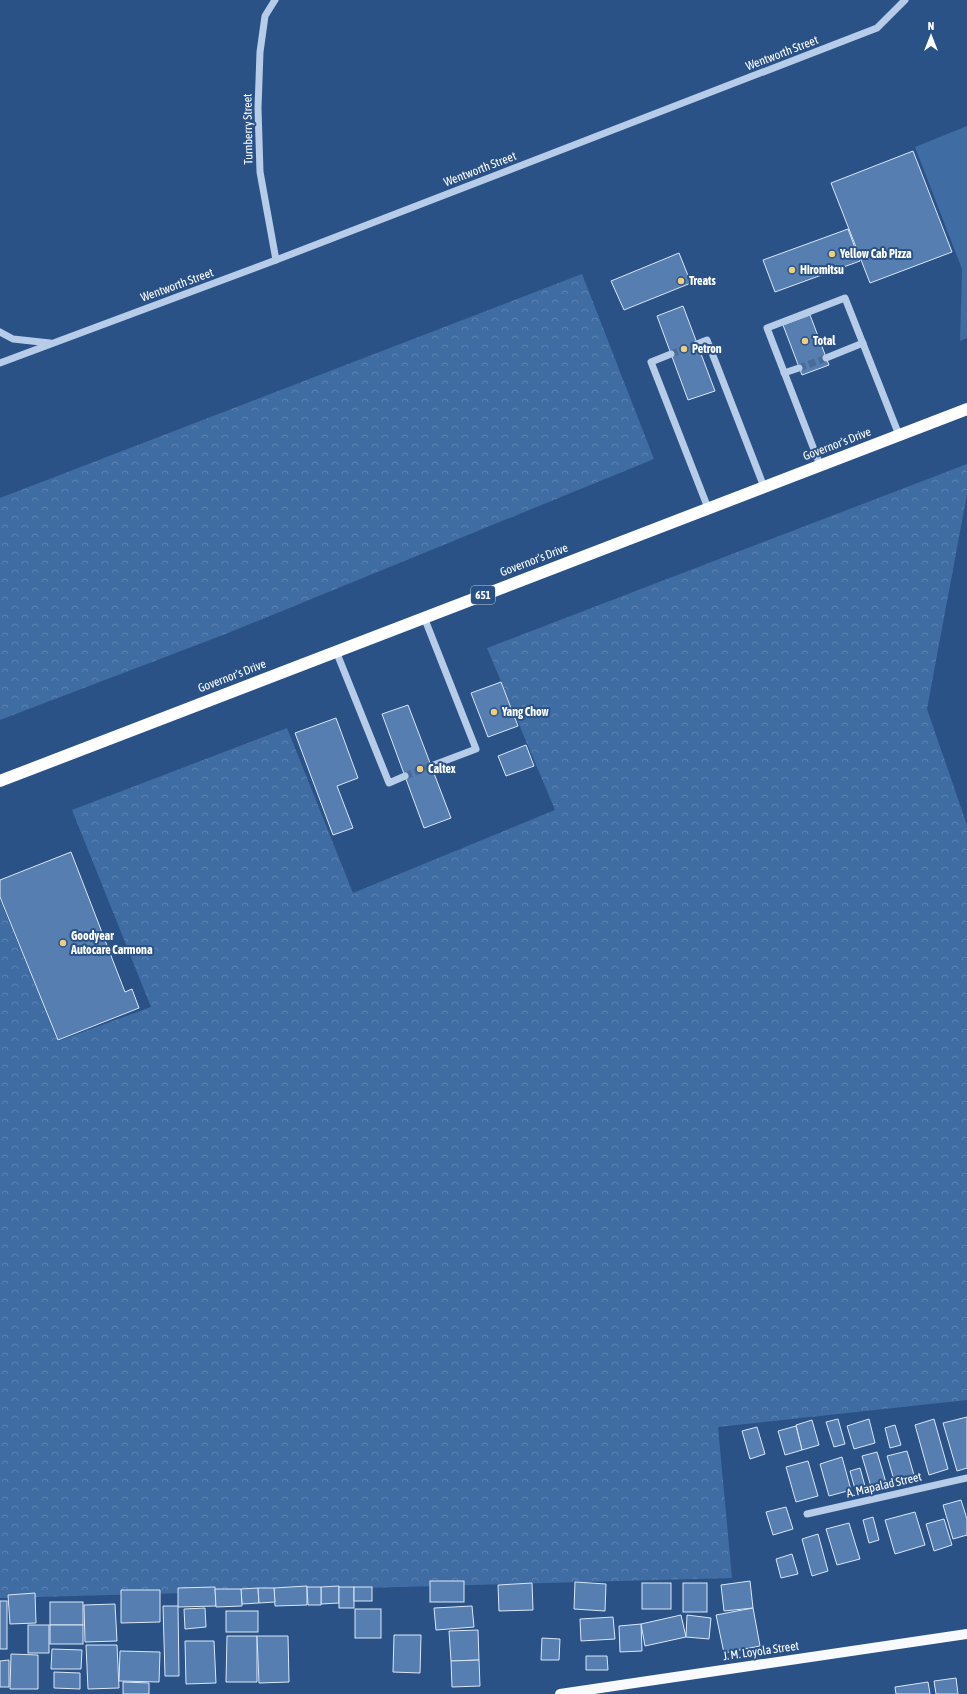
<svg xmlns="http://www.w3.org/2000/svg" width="967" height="1694" viewBox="0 0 967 1694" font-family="'Asap Condensed',sans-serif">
  <defs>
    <pattern id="forest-crowns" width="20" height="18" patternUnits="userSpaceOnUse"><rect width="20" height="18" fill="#3f6ca3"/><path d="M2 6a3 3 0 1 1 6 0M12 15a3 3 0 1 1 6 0" fill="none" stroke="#5c82b1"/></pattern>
  </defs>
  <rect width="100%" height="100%" fill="#2a5287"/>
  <polygon fill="#3f6ca3" points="967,126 967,338 960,341 962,269 915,147"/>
  <g fill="url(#forest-crowns)">
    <polygon points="582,274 654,459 228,633 0,720 0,498"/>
    <polygon points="967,464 967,494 927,709 967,825 967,1400 718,1427 732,1578 0,1598 0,900 58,1041 151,1007 72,810 287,728 353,893 555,810 487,648"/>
  </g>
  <g fill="#567eb0" stroke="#dae7f6">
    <polygon points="913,151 952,252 870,283 831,183"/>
    <polygon points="848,229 860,261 775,292 763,260"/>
    <polygon points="679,253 691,283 624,310 611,281"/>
    <polygon points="683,306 715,391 688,400 657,316"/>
    <polygon points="810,315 829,365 802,375 783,325"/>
    <polygon points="501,682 518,726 488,737 471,693"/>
    <polygon points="408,705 451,818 424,828 382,714"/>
    <polygon points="336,718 358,778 337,786 353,828 333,835 295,733"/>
    <polygon points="526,745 534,766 506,776 498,756"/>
    <polygon points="71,852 125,992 132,989 139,1008 58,1040 0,897 0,880"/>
    <polygon points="967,1417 967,1468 957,1471 943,1423"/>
    <polygon points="838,1419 845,1444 834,1447 826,1422"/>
    <polygon points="869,1419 875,1443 854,1449 847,1426"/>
    <polygon points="934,1419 948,1469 929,1475 915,1425"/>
    <polygon points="812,1420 819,1445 802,1450 796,1425"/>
    <polygon points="895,1425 901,1445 890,1448 885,1428"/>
    <polygon points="796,1426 802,1450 785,1455 778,1431"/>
    <polygon points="757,1427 765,1454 750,1459 742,1431"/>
    <polygon points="907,1451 914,1475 894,1480 887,1456"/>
    <polygon points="877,1452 887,1486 872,1490 862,1456"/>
    <polygon points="842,1457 851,1490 829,1496 820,1464"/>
    <polygon points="808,1461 818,1496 796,1502 786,1467"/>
    <polygon points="860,1468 865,1486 855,1489 850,1471"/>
    <polygon points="961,1500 967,1519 967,1535 953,1539 943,1505"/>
    <polygon points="786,1507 793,1529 773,1535 766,1512"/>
    <polygon points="915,1512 925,1545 895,1554 885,1520"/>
    <polygon points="873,1517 879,1540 869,1543 863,1520"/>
    <polygon points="944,1519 952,1545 934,1551 926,1524"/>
    <polygon points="849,1523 860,1559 837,1565 826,1529"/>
    <polygon points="818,1534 828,1571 812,1576 802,1539"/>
    <polygon points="792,1554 798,1574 781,1578 776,1559"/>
    <rect x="430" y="1581" width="34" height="21"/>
    <polygon points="750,1581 753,1608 724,1611 721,1585"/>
    <polygon points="575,1582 606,1584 605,1611 574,1609"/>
    <polygon points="532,1583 533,1610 499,1611 498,1585"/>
    <rect x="642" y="1583" width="29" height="26"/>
    <rect x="683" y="1583" width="24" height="29"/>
    <polygon points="307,1586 307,1605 275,1606 274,1588"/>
    <polygon points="339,1586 339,1603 321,1604 321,1587"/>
    <polygon points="215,1587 216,1606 178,1607 178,1588"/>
    <polygon points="307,1587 321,1587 321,1605 308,1605"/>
    <rect x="339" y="1587" width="15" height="21"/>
    <rect x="354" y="1587" width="18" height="14"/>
    <polygon points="258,1588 259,1603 242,1604 241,1589"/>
    <polygon points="258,1588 274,1588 275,1602 259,1603"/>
    <polygon points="215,1589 241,1589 242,1606 216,1607"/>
    <polygon points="121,1590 160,1590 160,1622 121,1623"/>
    <polygon points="35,1593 36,1623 10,1624 8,1595"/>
    <rect x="0" y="1601" width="7" height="48"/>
    <rect x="50" y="1602" width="33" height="23"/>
    <polygon points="115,1604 117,1641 85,1642 84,1605"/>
    <polygon points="163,1606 178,1606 179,1676 165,1676"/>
    <polygon points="472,1606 474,1627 436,1630 434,1608"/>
    <polygon points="205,1608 206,1627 185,1629 184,1609"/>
    <polygon points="753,1608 760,1646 724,1653 716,1615"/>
    <rect x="355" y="1609" width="26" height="29"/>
    <rect x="226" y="1611" width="32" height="21"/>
    <polygon points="681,1615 686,1637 645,1646 641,1624"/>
    <polygon points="687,1615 711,1618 709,1639 686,1637"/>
    <polygon points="613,1617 615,1639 581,1641 580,1619"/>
    <polygon points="641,1624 642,1651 620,1652 619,1626"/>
    <rect x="28" y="1625" width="21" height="28"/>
    <rect x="50" y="1625" width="33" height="19"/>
    <polygon points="478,1630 479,1660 451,1661 449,1631"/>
    <polygon points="394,1635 421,1635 420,1673 393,1672"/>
    <polygon points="227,1636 257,1636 257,1682 226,1682"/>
    <polygon points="257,1636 288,1636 289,1682 259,1683"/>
    <polygon points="542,1638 560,1639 559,1660 541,1660"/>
    <polygon points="185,1641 214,1641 216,1683 186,1684"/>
    <polygon points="86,1645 117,1645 119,1688 88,1689"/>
    <polygon points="52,1649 82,1650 81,1669 51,1669"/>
    <polygon points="120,1651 160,1652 159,1682 119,1681"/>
    <polygon points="11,1654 38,1655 38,1689 10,1689"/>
    <polygon points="586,1656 607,1656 608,1670 586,1670"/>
    <polygon points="9,1660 9,1687 0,1687 0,1661"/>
    <polygon points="479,1660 480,1686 452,1687 451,1661"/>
    <polygon points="54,1672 80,1673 80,1689 54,1688"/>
    <polygon points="956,1678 958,1694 936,1694 934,1681"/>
    <polygon points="123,1682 149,1683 149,1694 123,1694"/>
    <polygon points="928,1682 930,1694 896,1694 895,1687"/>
  </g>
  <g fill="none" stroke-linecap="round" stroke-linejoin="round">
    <g stroke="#4a6c99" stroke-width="7" stroke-dasharray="7 3.5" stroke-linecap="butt">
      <polyline points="671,354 697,344"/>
      <polyline points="799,368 826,358"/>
      <polyline points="405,776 431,766"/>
    </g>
    <g stroke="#b6cce8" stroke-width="7">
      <polyline points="275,0 265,16 260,52 258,108 260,172 276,260"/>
      <polyline points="0,332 13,339 50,343"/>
      <polyline points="697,344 707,340 764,487"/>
      <polyline points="671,354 651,362 708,508"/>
      <polyline points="826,358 863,343"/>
      <polyline points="0,363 276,260 877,28 905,0"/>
      <polyline points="784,373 799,368"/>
      <polyline points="820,465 767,328 845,298 899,435"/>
      <polyline points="424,617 476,749 431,766"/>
      <polyline points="336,651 389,783 405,776"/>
      <polyline points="807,1514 967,1478"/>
    </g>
    <polyline stroke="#f8fafe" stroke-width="10" points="560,1694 967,1634"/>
    <polyline stroke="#fff" stroke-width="12" points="0,781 967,409"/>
  </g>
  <g fill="#eece7e" stroke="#2a5287" stroke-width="1.5">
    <circle cx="832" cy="254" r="4"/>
    <circle cx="792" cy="270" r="4"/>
    <circle cx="681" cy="281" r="4"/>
    <circle cx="805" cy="341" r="4"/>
    <circle cx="684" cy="349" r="4"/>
    <circle cx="494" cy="712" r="4"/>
    <circle cx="420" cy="769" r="4"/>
    <circle cx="63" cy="943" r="4"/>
  </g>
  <g text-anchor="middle" stroke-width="4" stroke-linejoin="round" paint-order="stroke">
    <rect fill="#2a5287" stroke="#bfcbdb" stroke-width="1" x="471" y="586" width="24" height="18" rx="3"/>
    <g font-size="11" font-weight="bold" fill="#fff">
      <text x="483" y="599">651</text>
    </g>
    <g font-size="12" fill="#fff" stroke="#2a5287">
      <text transform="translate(782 53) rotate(-21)" y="4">Wentworth Street</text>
      <text transform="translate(248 129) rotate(-91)" y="4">Turnberry Street</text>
      <text transform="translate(480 169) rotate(-21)" y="4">Wentworth Street</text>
      <text transform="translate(177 285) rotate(-20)" y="4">Wentworth Street</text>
      <text transform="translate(837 444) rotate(-21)" y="4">Governor's Drive</text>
      <text transform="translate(534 560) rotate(-21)" y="4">Governor's Drive</text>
      <text transform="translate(232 676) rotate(-21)" y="4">Governor's Drive</text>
      <text transform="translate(884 1485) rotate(-13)" y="4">A. Mapalad Street</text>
      <text transform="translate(761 1651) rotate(-8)" y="4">J. M. Loyola Street</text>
    </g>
    <g font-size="12" font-weight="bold" fill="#fff" stroke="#2a5287" text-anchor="start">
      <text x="840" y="258">Yellow Cab Pizza</text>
      <text x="800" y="274">Hiromitsu</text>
      <text x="689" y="285">Treats</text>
      <text x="813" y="345">Total</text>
      <text x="692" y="353">Petron</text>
      <text x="502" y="716">Yang Chow</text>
      <text x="428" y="773">Caltex</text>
      <text x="71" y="940">Goodyear<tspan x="71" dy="14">Autocare Carmona</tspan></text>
    </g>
  </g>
  <g transform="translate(931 36)" stroke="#2a5287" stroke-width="3" paint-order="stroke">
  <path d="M0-3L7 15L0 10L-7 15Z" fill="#ffffff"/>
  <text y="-6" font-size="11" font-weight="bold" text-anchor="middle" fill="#ffffff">N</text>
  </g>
</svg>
